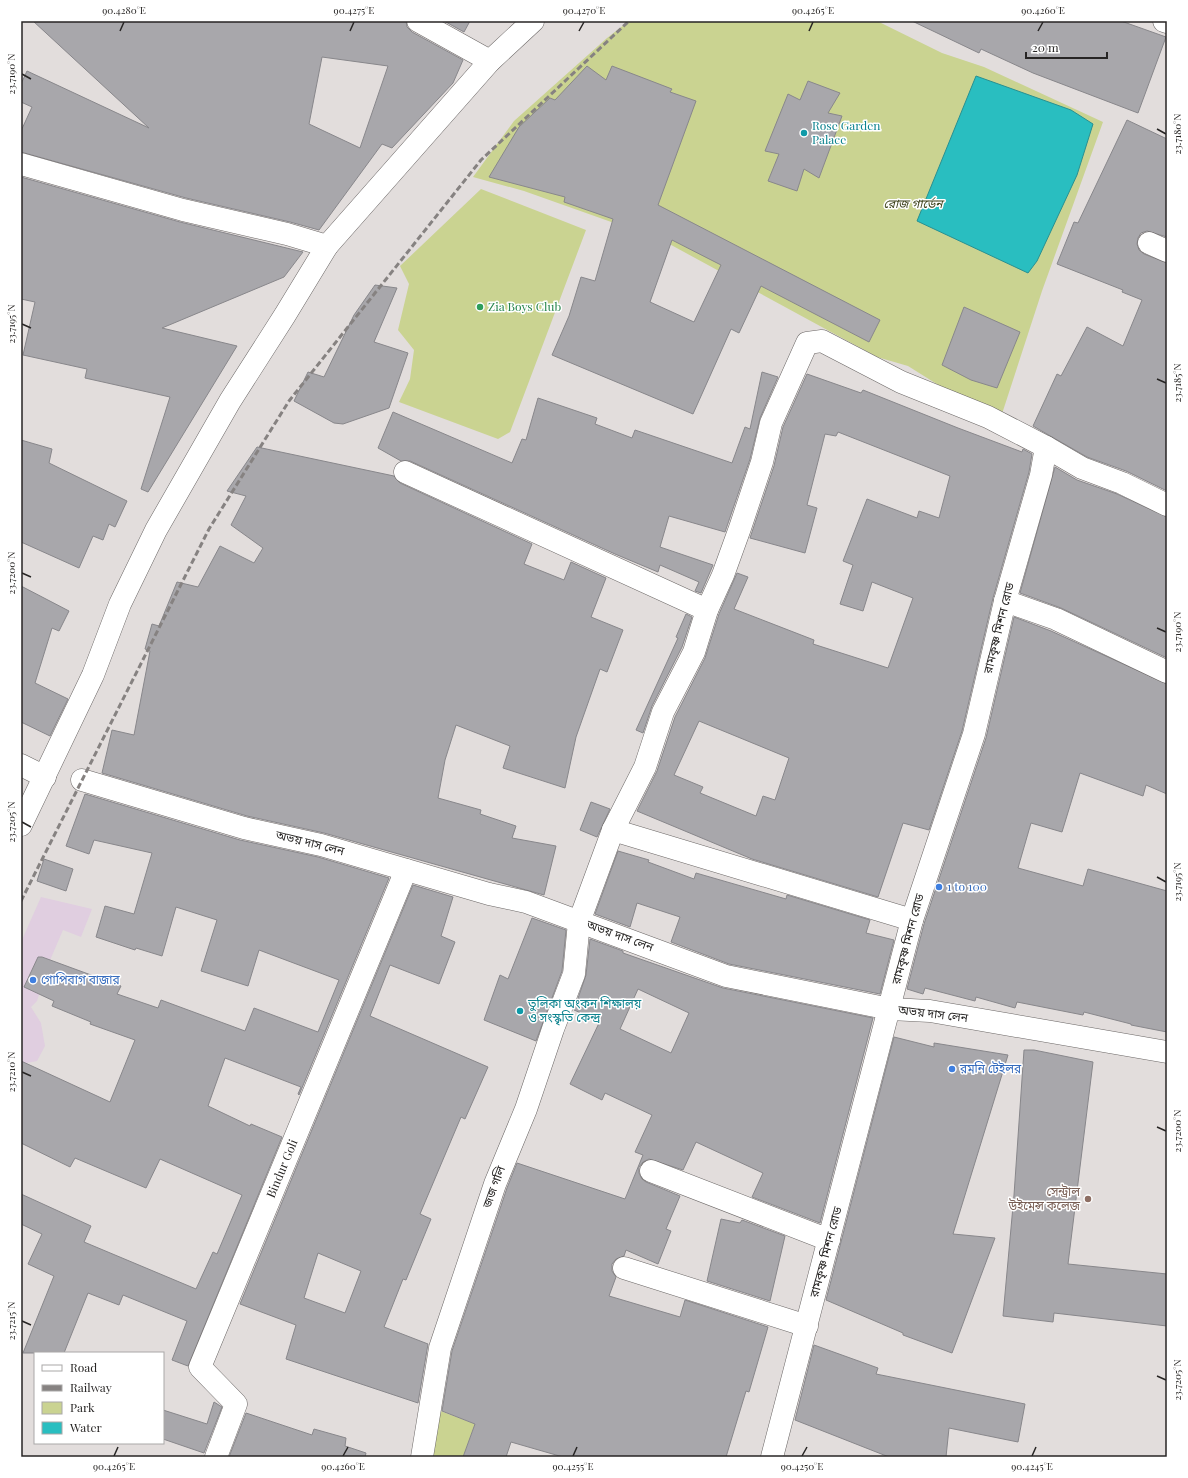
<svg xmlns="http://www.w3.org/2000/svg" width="1188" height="1478" viewBox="0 0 1188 1478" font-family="'Playfair Display','Noto Sans Bengali',serif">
  <rect width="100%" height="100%" fill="#e2dddc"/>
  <polygon fill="#e0cee0" points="41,897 92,909 81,937 63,930 51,958 37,1001 31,1007 41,1023 45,1046 37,1061 21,1064 21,942"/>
  <g fill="#cad391">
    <polygon points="629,21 877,21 942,53 984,67 1103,122 1042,291 999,423 908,366 877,357 662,240 524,191 473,177 514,121 607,38"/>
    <polygon points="481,189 586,230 510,432 498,439 399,402 410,379 414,350 398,330 409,284 400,266"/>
    <polygon points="430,1407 475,1424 463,1457 422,1457"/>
  </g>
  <polygon fill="#29bec0" stroke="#289091" points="976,76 1071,110 1093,124 1077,175 1037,261 1028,273 917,221"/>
  <g fill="#a8a7ab" stroke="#88878b" fill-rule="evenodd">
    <path d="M 33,21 L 406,21 L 407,27 L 412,32 L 463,60 L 453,83 L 392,148 L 382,144 L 319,230 L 290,222 L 186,198 L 21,152 L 21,131 L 32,107 L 21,102 L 21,84 L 27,71 L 149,128 ZM 322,57 L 388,66 L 360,148 L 309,124 Z"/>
    <polygon points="444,21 470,21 464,32"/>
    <polygon points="912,21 1121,21 1166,37 1138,113 1033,73 981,49 979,53"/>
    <path d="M 587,66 L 606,80 L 612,66 L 672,89 L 670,92 L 696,101 L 658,205 L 880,320 L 869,342 L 761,286 L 739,333 L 731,329 L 693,414 L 552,355 L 569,316 L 581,277 L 595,281 L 613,219 L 564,202 L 565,197 L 489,177 L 519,127 L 550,98 L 555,100 ZM 672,240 L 721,265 L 694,322 L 650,302 Z"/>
    <polygon points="808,81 840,93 828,113 842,116 819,178 804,169 797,191 768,181 779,154 765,151 788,94 800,100"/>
    <polygon points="1127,120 1167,139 1167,237 1147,231 1141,233 1138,238 1137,244 1139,250 1144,254 1167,263 1167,491 1126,471 1087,457 1033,426 1057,374 1061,376 1087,327 1123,346 1142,300 1122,292 1123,290 1057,264 1074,222 1078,223"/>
    <polygon points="21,177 180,222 303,252 284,277 162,328 237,346 148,492 141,489 170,397 85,378 87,369 23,355 35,302 21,299"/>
    <polygon points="375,285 397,288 374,342 408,353 389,408 343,424 334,423 294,401 308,372 324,377 354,315"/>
    <polygon points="964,307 1020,332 997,388 971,380 942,365"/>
    <polygon points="762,372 778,377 760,418 750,459 725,532 669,516 660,547 713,565 701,593 695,591 699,582 660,565 658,572 615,554 410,461 401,461 378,448 393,412 512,463 522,439 526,440 538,398 597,418 595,424 632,438 635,430 732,463 745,427 750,429"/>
    <path d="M 807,374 L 861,393 L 863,390 L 958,428 L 1022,452 L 1023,449 L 1032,454 L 1029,472 L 993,598 L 962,731 L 929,830 L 903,823 L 878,897 L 752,859 L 637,811 L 657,771 L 675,717 L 705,658 L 719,614 L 737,573 L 748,577 L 734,609 L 814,640 L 813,644 L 888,668 L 913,598 L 872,582 L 863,611 L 840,604 L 853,565 L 843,561 L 867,499 L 917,518 L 919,511 L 939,518 L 950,476 L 838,432 L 836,436 L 825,434 L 807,505 L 817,508 L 805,553 L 750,538 L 774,466 L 783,427 ZM 699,721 L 789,758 L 775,800 L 763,796 L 756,816 L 700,793 L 703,787 L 674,775 Z"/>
    <polygon points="21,440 52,449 49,463 127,501 115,527 109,524 103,540 93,536 79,568 21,542"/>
    <polygon points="257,447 394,476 400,483 532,544 524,564 564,580 571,562 606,578 591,617 623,630 607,672 600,669 576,737 565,788 503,768 510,746 456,725 445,760 438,798 481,810 480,814 516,826 512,838 556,846 544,895 324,833 247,816 102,773 112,730 134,735 150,651 145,649 152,624 159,626 177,582 198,587 220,546 254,563 263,548 231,525 246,496 227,491"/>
    <polygon points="1055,467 1077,480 1117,494 1167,517 1167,658 1061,608 1020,593"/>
    <polygon points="21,586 69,611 59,631 52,628 35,683 68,699 50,736 21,722"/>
    <polygon points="686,614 692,617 682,647 652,706 643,733 636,730 678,638 676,637"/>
    <polygon points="1014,617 1051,631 1167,684 1167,794 1146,785 1143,796 1080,773 1062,832 1031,823 1018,868 1083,886 1088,869 1167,891 1167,1032 1131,1025 1131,1024 1084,1012 1083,1015 1017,1002 1015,1008 976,997 975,1001 925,988 923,994 907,989 924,924 986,738"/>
    <polygon points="85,794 240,840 318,857 389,878 299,1095 298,1094 301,1087 225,1058 208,1106 250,1126 251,1124 282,1137 188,1366 172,1360 187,1321 123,1295 119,1305 88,1293 64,1353 23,1353 54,1276 28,1264 42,1234 21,1224 21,1194 91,1226 84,1242 196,1289 213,1252 217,1254 242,1195 160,1159 146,1188 75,1158 70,1167 21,1143 21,1061 110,1102 135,1040 90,1024 91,1022 52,1006 54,1001 24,987 38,957 42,957 121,986 117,994 158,1008 161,1000 245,1031 254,1008 318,1032 339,980 259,950 248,986 201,971 217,920 176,907 162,956 136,948 135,950 96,937 105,906 134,914 152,853 94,840 89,854 66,846"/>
    <polygon points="591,802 610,809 597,837 580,830"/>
    <polygon points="618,851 649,860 648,862 694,879 696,873 786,899 787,895 870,920 866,933 894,940 880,994 729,964 671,942 680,917 637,903 630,927 595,914"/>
    <polygon points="44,859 73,869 66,891 37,881"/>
    <path d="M 413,885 L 453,897 L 441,936 L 455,942 L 439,984 L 390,965 L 370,1016 L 488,1067 L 465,1119 L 461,1117 L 420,1214 L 431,1219 L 406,1280 L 403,1279 L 384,1327 L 428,1344 L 418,1403 L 286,1359 L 296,1325 L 240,1304 ZM 318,1253 L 361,1271 L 345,1313 L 304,1298 Z"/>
    <polygon points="532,918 566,930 562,971 536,1041 484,1020 500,975 508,979"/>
    <path d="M 590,939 L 623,951 L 623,953 L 723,988 L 873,1018 L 820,1223 L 752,1197 L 763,1173 L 696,1142 L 683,1170 L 649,1159 L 643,1162 L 639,1167 L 639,1173 L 642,1179 L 646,1182 L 680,1196 L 666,1229 L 671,1231 L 658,1264 L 626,1250 L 624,1256 L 616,1259 L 612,1264 L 612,1271 L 616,1277 L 609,1296 L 680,1317 L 685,1300 L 768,1327 L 749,1392 L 746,1391 L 726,1457 L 563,1457 L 511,1442 L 506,1457 L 463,1457 L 475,1424 L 442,1411 L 452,1351 L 507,1188 L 517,1163 L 625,1199 L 643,1155 L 635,1152 L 652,1115 L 605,1093 L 602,1100 L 570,1084 L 600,1021 L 574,1010 L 586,975 ZM 638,989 L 689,1013 L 671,1053 L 620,1029 Z"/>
    <polygon points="894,1037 934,1047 934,1043 1008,1055 953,1234 995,1238 952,1353 903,1335 903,1333 826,1300"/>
    <polygon points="1024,1050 1034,1050 1093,1062 1068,1264 1167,1274 1167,1326 1054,1313 1053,1322 1003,1316 1014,1195"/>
    <polygon points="721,1219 740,1223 742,1220 785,1236 770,1301 707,1281"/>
    <polygon points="814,1345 878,1368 876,1374 1025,1404 1018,1442 949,1428 946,1457 889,1457 795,1420"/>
    <polygon points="214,1402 222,1407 204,1453 163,1439 163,1410 207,1424"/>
    <polygon points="246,1413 312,1435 314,1429 346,1438 345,1446 366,1453 365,1457 229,1457"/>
  </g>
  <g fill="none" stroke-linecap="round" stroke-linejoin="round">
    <defs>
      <g id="minor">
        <polyline points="418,21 490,61"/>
        <polyline points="1164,21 1167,22"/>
        <polyline points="21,164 183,210 287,234 327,246"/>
        <polyline points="1149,243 1167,251"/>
        <polyline points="405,472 707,610"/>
        <polyline points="1005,601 1056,619 1167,672"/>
        <polyline points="21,765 45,777"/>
        <polyline points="82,780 244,828 321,845 489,894 526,902 726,976 890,1009 930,1011 1167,1052"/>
        <polyline points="21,825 93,675 120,604 156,530 230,401 285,315 327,246 490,61 533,21"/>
        <polyline points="613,830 912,920"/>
        <polyline points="651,1171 829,1240"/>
        <polyline points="624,1268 807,1326"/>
        <path id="s1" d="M 216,1457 L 236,1404 L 200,1367 L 406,870"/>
        <polyline points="422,1457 440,1348 495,1184 526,1109 553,1029 574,974 579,922 613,830 645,767 663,712 694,652 707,610 723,575 740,528 762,462 771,423 807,343 822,341 901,382 988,417 1046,447 1082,468 1122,483 1167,505"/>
        <polyline points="772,1457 912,920 974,734 1005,601 1041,475 1046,447"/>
      </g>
    </defs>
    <use href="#minor" stroke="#6b6766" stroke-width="23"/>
    <use href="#minor" stroke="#fff" stroke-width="22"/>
    <polyline stroke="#868281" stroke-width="3" stroke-dasharray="6 3" stroke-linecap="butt" points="21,901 209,529 289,401 481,160 629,21"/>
  </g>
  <path fill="none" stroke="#272524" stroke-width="1.5" d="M 120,31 L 124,22M 350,31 L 354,22M 579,31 L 584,22M 809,31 L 813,22M 1038,31 L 1043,22M 22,74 L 31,79M 1157,129 L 1166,134M 22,324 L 31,328M 1157,379 L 1166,383M 22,573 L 31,577M 1157,628 L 1166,632M 22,822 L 31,827M 1157,877 L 1166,882M 22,1072 L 31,1076M 1157,1127 L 1166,1131M 22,1321 L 31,1325M 1157,1376 L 1166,1380M 114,1456 L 118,1447M 343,1456 L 348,1447M 573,1456 L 577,1447M 802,1456 L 807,1447M 1032,1456 L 1036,1447"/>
  <g fill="#0f9aa8" stroke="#fff" stroke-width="1.5">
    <circle cx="804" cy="133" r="4"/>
    <circle cx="520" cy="1011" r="4"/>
  </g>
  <circle fill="#2e9e5b" stroke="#fff" stroke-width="1.5" cx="480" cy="307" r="4"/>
  <g fill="#3f7fe0" stroke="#fff" stroke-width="1.5">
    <circle cx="939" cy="887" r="4"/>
    <circle cx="33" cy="980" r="4"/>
    <circle cx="952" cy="1069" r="4"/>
  </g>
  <circle fill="#8d6e63" stroke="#fff" stroke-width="1.5" cx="1088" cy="1199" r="4"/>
  <g text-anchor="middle" stroke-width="3" stroke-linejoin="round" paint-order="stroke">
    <g font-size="12" fill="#0d838f" stroke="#fff" text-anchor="start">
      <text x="812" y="130">Rose Garden<tspan x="812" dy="14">Palace</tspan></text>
      <text x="528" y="1008">তুলিকা অংকন শিক্ষালয়<tspan x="528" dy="14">ও সংস্কৃতি কেন্দ্র</tspan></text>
    </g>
    <g font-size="12" font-style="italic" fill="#3d421b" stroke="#fff">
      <text x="913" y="208">রোজ গার্ডেন</text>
    </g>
    <g font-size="12" fill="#27864d" stroke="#fff" text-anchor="start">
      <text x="488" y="311">Zia Boys Club</text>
    </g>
    <g font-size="12" fill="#272524" stroke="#fff">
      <text transform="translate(999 628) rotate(-76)" y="4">রামকৃষ্ণ মিশন রোড</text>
      <text transform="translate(310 843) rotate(14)" y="4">অভয় দাস লেন</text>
      <text transform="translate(620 936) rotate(20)" y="4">অভয় দাস লেন</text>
      <text transform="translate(908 939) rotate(-75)" y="4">রামকৃষ্ণ মিশন রোড</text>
      <text transform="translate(933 1014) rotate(7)" y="4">অভয় দাস লেন</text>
      <text dy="4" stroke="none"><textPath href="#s1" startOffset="323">Bindur Goli</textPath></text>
      <text transform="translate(494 1187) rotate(-70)" y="4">জজ গলি</text>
      <text transform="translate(826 1252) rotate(-75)" y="4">রামকৃষ্ণ মিশন রোড</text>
    </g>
    <g font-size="12" fill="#366cbe" stroke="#fff" text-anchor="start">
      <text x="947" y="891">1 to 100</text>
      <text x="41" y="984">গোপিবাগ বাজার</text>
      <text x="960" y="1073">রমনি টেইলর</text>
    </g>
    <g font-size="12" fill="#785e54" stroke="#fff" text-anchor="end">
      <text x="1080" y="1196">সেন্ট্রাল<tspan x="1080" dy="14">উইমেন্স কলেজ</tspan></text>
    </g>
  </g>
  <rect width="1188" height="1478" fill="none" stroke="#ffffff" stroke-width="44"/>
  <rect x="34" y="1352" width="130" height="92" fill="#ffffff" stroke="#a9a8a7"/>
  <rect x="42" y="1365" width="20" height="6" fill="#ffffff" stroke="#a9a8a7"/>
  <text x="70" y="1372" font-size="12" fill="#272524">Road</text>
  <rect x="42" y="1385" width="20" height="6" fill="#868281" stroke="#a9a8a7"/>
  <text x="70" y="1392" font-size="12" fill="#272524">Railway</text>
  <rect x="42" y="1402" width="20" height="12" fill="#cad391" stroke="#a9a8a7"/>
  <text x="70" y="1412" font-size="12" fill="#272524">Park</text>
  <rect x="42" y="1422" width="20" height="12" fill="#29bec0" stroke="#a9a8a7"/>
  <text x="70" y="1432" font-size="12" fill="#272524">Water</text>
  <path d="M1026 52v6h81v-6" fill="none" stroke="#272524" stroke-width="2"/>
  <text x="1032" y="52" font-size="12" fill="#272524" stroke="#ffffff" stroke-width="3" paint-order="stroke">20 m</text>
  <rect x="22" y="22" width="1144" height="1434" fill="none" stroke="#272524" stroke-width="1.5"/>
  <g font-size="10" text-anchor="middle" fill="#272524">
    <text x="124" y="14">90.4280°E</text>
    <text x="354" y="14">90.4275°E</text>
    <text x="584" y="14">90.4270°E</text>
    <text x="813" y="14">90.4265°E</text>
    <text x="1043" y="14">90.4260°E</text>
    <text transform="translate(11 74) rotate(-90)" y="4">23.7190°N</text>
    <text transform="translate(1177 134) rotate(-90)" y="4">23.7180°N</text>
    <text transform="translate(11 324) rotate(-90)" y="4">23.7195°N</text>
    <text transform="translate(1177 383) rotate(-90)" y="4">23.7185°N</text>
    <text transform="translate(11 573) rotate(-90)" y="4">23.7200°N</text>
    <text transform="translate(1177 632) rotate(-90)" y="4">23.7190°N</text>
    <text transform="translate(11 822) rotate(-90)" y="4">23.7205°N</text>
    <text transform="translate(1177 882) rotate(-90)" y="4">23.7195°N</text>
    <text transform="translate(11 1072) rotate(-90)" y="4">23.7210°N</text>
    <text transform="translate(1177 1131) rotate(-90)" y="4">23.7200°N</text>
    <text transform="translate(11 1321) rotate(-90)" y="4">23.7215°N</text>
    <text transform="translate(1177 1380) rotate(-90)" y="4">23.7205°N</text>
    <text x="114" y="1470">90.4265°E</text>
    <text x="343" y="1470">90.4260°E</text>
    <text x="573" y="1470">90.4255°E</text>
    <text x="802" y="1470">90.4250°E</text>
    <text x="1032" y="1470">90.4245°E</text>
  </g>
</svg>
